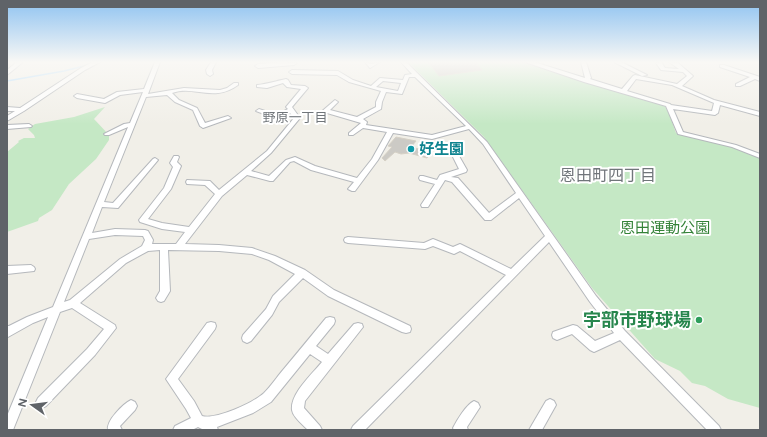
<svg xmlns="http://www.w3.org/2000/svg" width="767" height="437" viewBox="0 0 767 437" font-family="Figtree,'Noto Sans JP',sans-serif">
  <rect width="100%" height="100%" fill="#f1efe8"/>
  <g fill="#c5e8c5">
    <polygon points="408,62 523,62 662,104 667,108 676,133 733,147 760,157 760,408 728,399 705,386 692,383 680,371 655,359 592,288 484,137"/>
    <polygon points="105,107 94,119 109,135 109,140 96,159 69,184 52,210 39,218 38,221 7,232 7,152 19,142 18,141 24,138 35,138 34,135 28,129 35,124 74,117"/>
  </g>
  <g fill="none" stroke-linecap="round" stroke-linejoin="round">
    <polyline stroke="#aadaff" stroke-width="1.5" points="7,81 64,71 88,65"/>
  </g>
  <g fill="#cccac5" stroke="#d6d1c6">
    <polygon points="428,62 475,62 482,70 439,76"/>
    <polygon points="396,137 416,141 411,147 431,152 427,158 409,153 401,154 395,152 385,161 382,158 392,147 388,146"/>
  </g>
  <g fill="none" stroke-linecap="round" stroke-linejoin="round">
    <defs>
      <g id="minor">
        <polygon points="17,62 23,62 7,75 7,70"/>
        <polygon points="93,62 100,62 85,70 24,111 7,121 7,116 15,111 7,111 7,107 20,108 81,68"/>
        <path d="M 155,62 L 160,62 L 148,94 L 184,88 L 220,90 L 227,88 L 234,83 L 238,83 L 238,85 C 213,103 195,85 172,93 L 179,100 L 197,108 L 205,123 L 228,116 L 231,118 L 203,128 L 200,126 L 193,110 L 175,102 L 167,95 L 146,97 L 104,202 L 113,203 L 153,159 L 155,158 L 158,160 L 118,208 L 102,207 L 92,233 L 115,229 L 145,230 L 148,231 L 153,240 L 152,244 L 176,244 L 185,232 L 162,229 L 140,222 L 139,220 L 164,188 L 173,167 L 170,163 L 174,156 L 178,156 L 179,157 L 177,162 L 181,166 L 171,189 L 148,219 L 162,223 L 189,227 L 215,194 L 205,185 L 187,184 L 186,182 L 187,180 L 210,181 L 219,190 L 267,151 L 294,118 L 290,113 L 272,122 L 269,120 L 272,117 L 256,111 L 259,109 L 277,115 L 288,109 L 286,107 L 301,89 L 287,87 L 283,83 L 267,88 L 257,87 L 257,85 C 267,84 276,81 286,79 L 288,80 L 291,85 L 305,86 L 308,88 L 292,107 L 300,118 L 271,153 L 251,171 L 269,176 L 286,160 L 295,157 L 315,166 L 357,178 L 372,159 L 387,132 L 363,128 L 353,135 L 349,135 L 349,133 L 361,123 L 327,113 L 323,115 L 320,113 L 335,100 L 338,102 L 330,110 L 357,117 L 376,107 L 376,102 L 381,91 L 349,82 L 337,75 L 292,74 L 289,72 L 292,70 L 338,71 L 353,80 L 371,86 L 380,78 L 403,80 L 405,75 L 412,74 L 401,62 L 406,62 L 487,142 L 596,296 L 625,331 L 719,426 L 721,430 L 707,430 L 620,340 L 594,352 L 590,350 L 572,334 L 557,340 L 553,338 L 552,335 L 553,332 L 573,325 L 577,326 L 595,341 L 614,333 L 590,302 L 549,242 L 365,430 L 351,430 L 353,426 L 506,275 L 460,251 L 454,254 L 433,246 L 425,249 L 348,243 L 345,242 L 344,240 L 345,238 L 348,237 L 424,243 L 433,239 L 453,247 L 460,244 L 511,269 L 545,236 L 519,198 L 491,220 L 485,220 L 452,182 L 445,180 L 428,207 L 422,207 L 421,205 L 435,184 L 420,180 L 419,178 L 420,176 L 423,176 L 437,180 L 440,175 L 459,169 L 449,149 L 452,147 L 455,149 L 467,170 L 466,172 L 451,177 L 458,178 L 489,213 L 516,193 L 483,144 L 469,129 L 432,139 L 393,133 L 378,160 L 355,191 L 352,191 L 348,189 L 354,182 L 311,170 L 294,161 L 290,162 L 273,181 L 270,181 L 247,175 L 222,196 L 185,244 L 219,245 L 252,248 L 275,256 L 305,270 L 334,290 L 410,326 L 411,329 L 410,332 L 406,333 L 402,332 L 328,296 L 303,278 L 279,302 L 272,315 L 251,341 L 247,343 L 243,341 L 242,338 L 243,335 L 266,309 L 273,296 L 295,274 L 269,260 L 252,254 L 219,251 L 168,250 L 170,291 L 164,301 L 161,302 L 158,301 L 156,298 L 160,291 L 160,250 L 148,251 L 126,263 L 80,303 L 115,325 L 116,328 L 95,355 L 46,406 L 42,408 L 38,406 L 36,402 L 38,398 L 87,349 L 104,329 L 72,308 L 60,312 L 13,430 L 7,430 L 7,416 L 48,317 L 33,323 L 8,337 L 7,326 L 9,326 L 27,317 L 53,307 L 128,127 L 109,135 L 105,135 L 104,134 L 124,124 L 130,123 L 143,92 L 120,95 L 105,103 L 77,98 L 74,96 L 77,94 L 104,99 L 117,92 L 144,89 ZM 409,77 L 415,77 L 466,126 L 432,135 L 366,125 L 367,122 L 363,119 L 381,109 L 382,102 L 386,92 L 402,94 ZM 383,81 L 401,83 L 398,91 L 376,87 ZM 115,235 L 143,236 L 145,240 L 142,246 L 120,259 L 70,300 L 64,302 L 89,239 Z"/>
        <polygon points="211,62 216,62 212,70 213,74 210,76 207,74 206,70"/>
        <polygon points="282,62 297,63 294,65 258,68 255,66 258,64"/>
        <polygon points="365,62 371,64 380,62 370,68"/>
        <path d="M 525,62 L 534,62 L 585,78 L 581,62 L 586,62 L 591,78 L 590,79 L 622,89 L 633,76 L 635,75 L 677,84 L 687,76 L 683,72 L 661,70 L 656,63 L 661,62 L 665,68 L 679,69 L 669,62 L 678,63 L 693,76 L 682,86 L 714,100 L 760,112 L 760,116 L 720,105 L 718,113 L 715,115 L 673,109 L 683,132 L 736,145 L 760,154 L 760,158 L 732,147 L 678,134 L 666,106 L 584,82 ZM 636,79 L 672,85 L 714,103 L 712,111 L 671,105 L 670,104 L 627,91 Z"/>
        <polygon points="614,62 621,62 647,75 642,76"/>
        <polygon points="720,65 724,65 760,77 760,81 755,79 740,86 736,86 736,84 750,77 720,67"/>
        <polygon points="29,124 32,126 31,127 7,129 7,125"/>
        <polygon points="31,265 34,267 35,269 34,271 7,274 7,266"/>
        <path d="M 330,317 L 334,318 L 335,321 L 334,324 L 316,346 L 328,354 L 354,324 L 358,323 L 362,324 L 363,327 L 305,401 L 304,408 L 320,426 L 322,430 L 308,430 C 303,425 293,417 292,410 C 290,394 312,374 322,362 L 310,354 L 271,402 L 253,413 L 217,427 L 218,430 L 204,430 L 198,427 L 192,430 L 173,430 L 175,426 L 191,418 L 186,409 L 166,379 L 207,323 L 211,322 L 215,323 L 216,326 L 215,329 L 178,379 L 194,401 L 202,416 C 216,420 253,403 264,393 C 271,386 277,377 283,370 C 298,352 312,335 326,318 Z"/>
        <polygon points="550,399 554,401 556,405 542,430 529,430 546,401"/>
        <path d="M 131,400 L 135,402 L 137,406 L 135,410 L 120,426 L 122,430 L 108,430 C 106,421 123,404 131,400 Z"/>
        <path d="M 474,401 L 478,403 L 480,407 L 467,427 L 468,430 L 454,430 L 453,428 C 457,420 466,405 474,401 Z"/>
      </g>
    </defs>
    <use href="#minor" stroke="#b5b8bc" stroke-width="2"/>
    <use href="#minor" fill="#fff" fill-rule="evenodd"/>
  </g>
  <linearGradient id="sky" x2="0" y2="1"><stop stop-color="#8fc3f1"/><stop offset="0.5" stop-color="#f9f8f5"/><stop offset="1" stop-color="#f9f8f5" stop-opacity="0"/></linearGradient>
  <rect width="767" height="124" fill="url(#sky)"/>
  <circle fill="#0f9aa8" stroke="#fff" stroke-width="1.5" cx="411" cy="149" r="4"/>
  <circle fill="#2e9e5b" stroke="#fff" stroke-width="1.5" cx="699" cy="320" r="4"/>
  <g text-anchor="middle" stroke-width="4" stroke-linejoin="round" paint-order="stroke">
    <g font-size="13" fill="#70757a" stroke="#fff">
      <text x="295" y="122">野原一丁目</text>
    </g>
    <g font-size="15" font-weight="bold" fill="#0d838f" stroke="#fff" text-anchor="start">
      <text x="419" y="154">好生園</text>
    </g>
    <g font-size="15" fill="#348238" stroke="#fff">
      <text x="665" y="233">恩田運動公園</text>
    </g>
    <g font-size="16" fill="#70757a" stroke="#fff">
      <text x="608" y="181">恩田町四丁目</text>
    </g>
    <g font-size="18" font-weight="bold" fill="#27864d" stroke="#fff" text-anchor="end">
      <text x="691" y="326">宇部市野球場</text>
    </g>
  </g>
  <rect width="767" height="437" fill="none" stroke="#5f6368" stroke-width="16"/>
  <g transform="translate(32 405) rotate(284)" stroke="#ffffff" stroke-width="3" paint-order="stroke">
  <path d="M0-3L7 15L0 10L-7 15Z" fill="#5f6368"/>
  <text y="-6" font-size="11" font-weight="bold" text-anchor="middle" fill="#5f6368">N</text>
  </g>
</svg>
